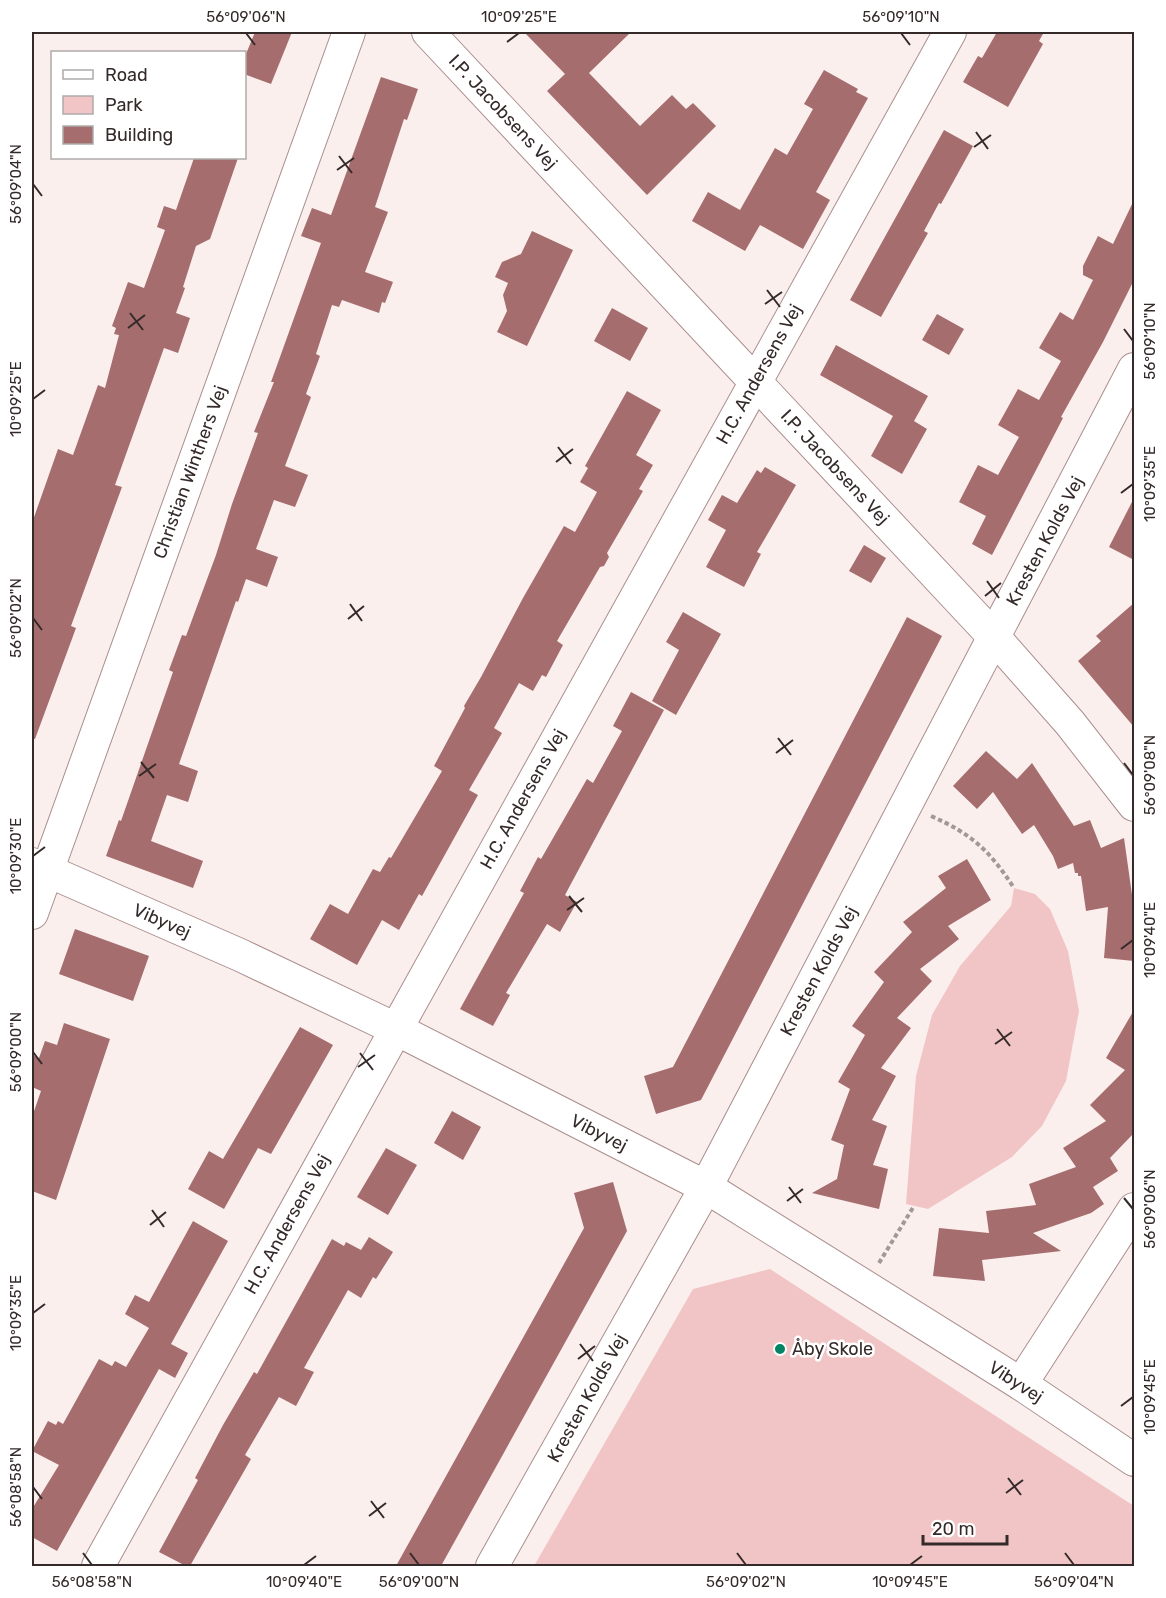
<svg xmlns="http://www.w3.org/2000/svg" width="1166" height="1598" viewBox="0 0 1166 1598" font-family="Rubik,sans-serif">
  <rect width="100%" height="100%" fill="#fbefee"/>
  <g fill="#f1c5c5">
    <polygon points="1014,888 1035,894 1050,909 1068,951 1079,1011 1066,1081 1042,1126 1012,1157 928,1209 906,1204 916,1076 932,1015 960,966 1011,906"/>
    <polygon points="770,1269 1134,1506 1134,1566 534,1566 693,1289"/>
  </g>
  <g fill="#a56d6d">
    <polygon points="255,32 292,32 271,84 244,74 244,59"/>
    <polygon points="524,32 631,32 589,73 640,126 672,95 686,109 693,103 716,126 647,195 547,91 565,74"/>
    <polygon points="997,32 1044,32 1039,41 1043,44 1008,107 963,82 978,56 982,58"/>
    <polygon points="824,70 858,89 856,92 868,98 816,192 830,200 803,249 760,225 745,251 692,221 708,192 740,210 775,148 787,155 813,109 804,104"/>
    <polygon points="381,77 418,89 407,120 404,119 375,207 388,212 365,272 393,282 385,303 382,302 379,313 342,300 339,307 332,305 316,354 320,356 306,394 311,397 285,466 308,475 295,507 274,500 256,549 278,557 267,587 246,579 238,602 236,601 179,764 198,771 188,802 167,795 151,841 203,861 193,888 106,856 119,820 121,821 173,672 169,670 182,635 186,636 216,555 232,504 258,433 254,432 274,382 271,382 321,243 301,236 312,208 331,215"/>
    <polygon points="944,130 973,146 941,204 939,203 924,231 928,233 881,317 850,300"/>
    <polygon points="194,158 238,158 210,239 196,246 183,287 185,288 176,313 190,318 178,353 164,348 115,485 122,487 71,626 76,628 35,739 32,739 32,523 58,449 73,455 98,385 105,388 119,335 114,334 116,328 112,326 128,282 144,288 165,230 157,227 164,206 176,210"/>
    <polygon points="1134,200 1134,280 1103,342 1061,417 1063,418 992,555 972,544 986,516 959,502 978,465 998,475 1019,437 998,425 1018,389 1039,400 1061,361 1039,348 1060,312 1073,320 1093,280 1083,275 1083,266 1098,236 1113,244"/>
    <polygon points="532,231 573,250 527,346 497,332 507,311 503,295 508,283 495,277 502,262 521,254"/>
    <polygon points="612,308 648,328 630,361 594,341"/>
    <polygon points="937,314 964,329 949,355 922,340"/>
    <polygon points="836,345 928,396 914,421 927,429 902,474 871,456 893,416 820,375"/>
    <polygon points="627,391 661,410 636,455 653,465 639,489 643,491 607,553 609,557 604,566 600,567 557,641 563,645 546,677 542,675 533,691 519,683 494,728 502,733 469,790 478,795 422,896 419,894 399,930 382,920 357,965 310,939 330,904 348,914 373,869 380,872 389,857 391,858 442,771 434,766 465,708 464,706 481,677 523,598 564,526 575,532 597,492 580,482 588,468 585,466"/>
    <polygon points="765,467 796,485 757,552 761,554 744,587 706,567 726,530 708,520 722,495 737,503 757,470 761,473"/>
    <polygon points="1134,498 1134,560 1109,547"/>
    <polygon points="864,545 886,558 871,583 849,571"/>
    <polygon points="1134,603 1134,727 1078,661 1101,641 1096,636"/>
    <polygon points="683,612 721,634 676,715 652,701 679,650 666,642"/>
    <polygon points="907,617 942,636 701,1100 656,1114 644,1076 673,1067"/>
    <polygon points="631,692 664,710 565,895 577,902 560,932 547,924 506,993 510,995 493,1026 460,1009 524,893 520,891 538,857 541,859 587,779 593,783 622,731 613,726"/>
    <polygon points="986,751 1017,779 1032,763 1074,826 1090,820 1101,848 1124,838 1134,909 1134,961 1104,958 1108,907 1086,911 1081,876 1078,876 1078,873 1075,873 1073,863 1058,869 1053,856 1034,825 1022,834 993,792 977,809 953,786"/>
    <polygon points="967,859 991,900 948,926 959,939 920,969 932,981 897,1018 911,1028 881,1068 896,1076 872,1120 887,1126 873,1165 888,1169 879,1209 812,1193 837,1179 844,1145 831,1140 850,1089 838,1082 865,1035 852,1026 884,982 874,972 912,932 903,922 946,888 938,876"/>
    <polygon points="75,929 149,956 133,1001 59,974"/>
    <polygon points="1134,1010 1134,1133 1110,1158 1118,1171 1093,1187 1104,1204 1091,1213 1033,1233 1061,1251 982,1260 985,1281 933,1276 939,1228 989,1233 986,1211 1036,1205 1029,1184 1076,1167 1063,1148 1106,1121 1090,1105 1125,1070 1106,1058"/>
    <polygon points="64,1023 110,1039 56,1200 32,1191 32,1117 41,1091 32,1087 32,1055 39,1058 45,1041 57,1045"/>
    <polygon points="300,1027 333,1045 271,1154 258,1148 224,1209 188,1189 209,1151 223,1159"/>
    <polygon points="452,1111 481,1127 463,1160 434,1143"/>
    <polygon points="386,1148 417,1165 388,1215 357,1197"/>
    <polygon points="613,1182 627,1231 441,1566 396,1566 584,1228 574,1193"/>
    <polygon points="193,1221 228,1241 171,1344 188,1353 175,1378 159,1369 57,1551 32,1537 32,1509 59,1465 32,1451 48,1421 56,1425 58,1421 63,1424 99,1359 112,1366 115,1361 126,1367 149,1328 125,1314 135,1295 149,1302"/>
    <polygon points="369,1237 393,1252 376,1279 373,1277 361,1298 348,1290 304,1368 314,1372 296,1406 279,1397 245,1455 251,1459 190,1566 186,1566 159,1552 198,1480 195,1478 223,1425 254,1372 257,1374 332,1239 344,1246 346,1242 361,1250"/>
  </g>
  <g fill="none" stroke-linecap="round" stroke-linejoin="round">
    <defs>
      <g id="street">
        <polyline points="428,32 994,637 1070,723 1134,805"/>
        <polyline points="32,864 240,955 396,1029 706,1187 1021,1384 1134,1460"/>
        <polyline points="32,913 349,32"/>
        <polyline points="1021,1384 1134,1209"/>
        <polyline points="98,1566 950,32"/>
        <polyline points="492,1566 706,1187 1134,369"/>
      </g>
    </defs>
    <use href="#street" stroke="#aa8e8e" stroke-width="34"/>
    <g stroke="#a39797" stroke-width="4" stroke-dasharray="4.5 3" stroke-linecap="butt">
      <path d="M 931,816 C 972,834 990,851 1014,888"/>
      <polyline points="879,1263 914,1206"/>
    </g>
    <use href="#street" stroke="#fff" stroke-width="32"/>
  </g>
  <path fill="none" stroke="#352a2a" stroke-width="2" d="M 246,33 L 255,45M 901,33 L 910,45M 507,42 L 519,33M 976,132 L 988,149M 974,147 L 991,135M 339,156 L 352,173M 337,170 L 354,158M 33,184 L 42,196M 767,290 L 780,307M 765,304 L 782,292M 130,313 L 143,330M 128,328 L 145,315M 1124,329 L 1133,341M 33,399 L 45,390M 558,447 L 571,464M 556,462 L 573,449M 1121,493 L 1133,484M 987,581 L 999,598M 985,596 L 1001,583M 350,604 L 362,621M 33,618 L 42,630M 348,619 L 364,606M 778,738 L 791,755M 776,753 L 793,740M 141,762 L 154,778M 1124,763 L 1133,775M 139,776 L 156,764M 33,856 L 45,847M 569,896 L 582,912M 567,910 L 584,898M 1121,949 L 1133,940M 997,1029 L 1010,1046M 995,1044 L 1012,1032M 33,1052 L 42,1064M 360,1053 L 373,1070M 358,1067 L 375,1055M 789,1187 L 801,1203M 1124,1198 L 1133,1209M 787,1201 L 803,1189M 152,1210 L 164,1227M 150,1225 L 166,1212M 33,1313 L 45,1304M 580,1344 L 593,1361M 578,1359 L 595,1346M 1121,1406 L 1133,1397M 1008,1478 L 1021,1495M 33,1487 L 42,1499M 1006,1493 L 1023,1480M 371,1501 L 384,1518M 369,1516 L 386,1503M 83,1553 L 92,1565M 410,1553 L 419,1565M 737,1553 L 746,1565M 1065,1553 L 1074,1565M 304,1565 L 316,1556M 910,1565 L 922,1556"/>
  <circle fill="#018365" stroke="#fff" stroke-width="2" cx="780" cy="1349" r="6"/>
  <g text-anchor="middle" stroke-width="5" stroke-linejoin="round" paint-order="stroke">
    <g font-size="18" fill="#352a2a" stroke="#fff">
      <text transform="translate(503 112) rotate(47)" y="6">I.P. Jacobsens Vej</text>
      <text transform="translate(759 374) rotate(-61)" y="6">H.C. Andersens Vej</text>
      <text transform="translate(835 467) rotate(47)" y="6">I.P. Jacobsens Vej</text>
      <text transform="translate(190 472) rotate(-70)" y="6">Christian Winthers Vej</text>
      <text transform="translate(1045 541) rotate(-62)" y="6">Kresten Kolds Vej</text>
      <text transform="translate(523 799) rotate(-61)" y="6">H.C. Andersens Vej</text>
      <text transform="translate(162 921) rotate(24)" y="6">Vibyvej</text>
      <text transform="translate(819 971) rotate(-62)" y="6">Kresten Kolds Vej</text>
      <text transform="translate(599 1133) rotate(27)" y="6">Vibyvej</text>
      <text transform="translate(287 1224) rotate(-61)" y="6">H.C. Andersens Vej</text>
      <text transform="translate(1016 1382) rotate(33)" y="6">Vibyvej</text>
      <text transform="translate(587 1398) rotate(-61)" y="6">Kresten Kolds Vej</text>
    </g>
    <g font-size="18" fill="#352a2a" stroke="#fff" text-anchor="start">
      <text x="792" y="1355">Åby Skole</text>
    </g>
  </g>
  <rect width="1166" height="1598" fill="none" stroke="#ffffff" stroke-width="66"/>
  <rect x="51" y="51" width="195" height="108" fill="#ffffff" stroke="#aeaaaa" stroke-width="1.5"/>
  <rect x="63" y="70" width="30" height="9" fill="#ffffff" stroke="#aeaaaa" stroke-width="1.5"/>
  <text x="105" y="81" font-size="18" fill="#352a2a">Road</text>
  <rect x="63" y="96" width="30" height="18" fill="#f1c5c5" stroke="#aeaaaa" stroke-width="1.5"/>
  <text x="105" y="111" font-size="18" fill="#352a2a">Park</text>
  <rect x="63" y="126" width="30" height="18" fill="#a56d6d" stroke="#aeaaaa" stroke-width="1.5"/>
  <text x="105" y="141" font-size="18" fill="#352a2a">Building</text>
  <path d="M923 1535v9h84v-9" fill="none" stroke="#352a2a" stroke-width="3"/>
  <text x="932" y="1535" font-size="18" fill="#352a2a" stroke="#ffffff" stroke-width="4.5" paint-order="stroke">20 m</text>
  <rect x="33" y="33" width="1100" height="1532" fill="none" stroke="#352a2a" stroke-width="2"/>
  <g font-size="15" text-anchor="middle" fill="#352a2a">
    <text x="246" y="22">56°09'06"N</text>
    <text x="519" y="22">10°09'25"E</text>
    <text x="901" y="22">56°09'10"N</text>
    <text transform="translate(16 184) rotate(-90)" y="5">56°09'04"N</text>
    <text transform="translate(1150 341) rotate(-90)" y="5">56°09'10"N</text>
    <text transform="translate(16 399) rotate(-90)" y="5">10°09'25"E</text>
    <text transform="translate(1150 484) rotate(-90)" y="5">10°09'35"E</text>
    <text transform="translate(16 618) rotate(-90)" y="5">56°09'02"N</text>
    <text transform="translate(1150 775) rotate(-90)" y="5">56°09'08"N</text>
    <text transform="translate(16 856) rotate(-90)" y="5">10°09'30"E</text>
    <text transform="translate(1150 940) rotate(-90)" y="5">10°09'40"E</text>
    <text transform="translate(16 1052) rotate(-90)" y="5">56°09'00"N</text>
    <text transform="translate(1150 1209) rotate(-90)" y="5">56°09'06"N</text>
    <text transform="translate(16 1313) rotate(-90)" y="5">10°09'35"E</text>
    <text transform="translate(1150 1397) rotate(-90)" y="5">10°09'45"E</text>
    <text transform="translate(16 1487) rotate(-90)" y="5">56°08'58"N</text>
    <text x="92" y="1587">56°08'58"N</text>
    <text x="304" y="1587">10°09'40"E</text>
    <text x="419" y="1587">56°09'00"N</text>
    <text x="746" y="1587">56°09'02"N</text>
    <text x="910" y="1587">10°09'45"E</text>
    <text x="1074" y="1587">56°09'04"N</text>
  </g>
</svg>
